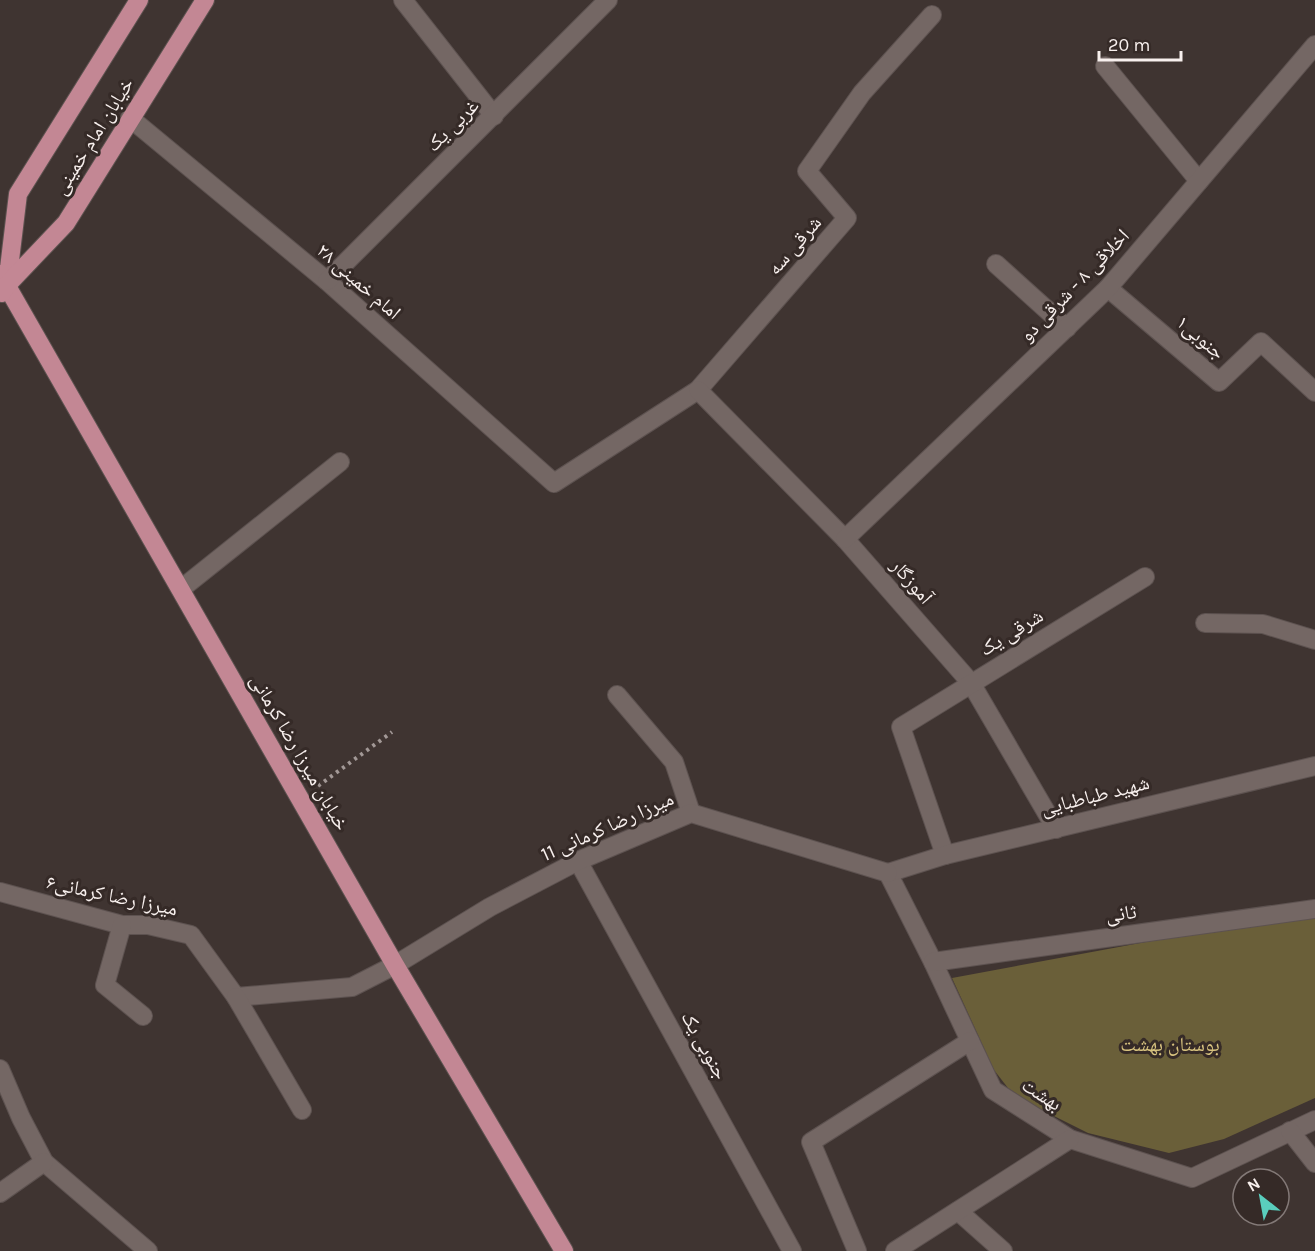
<svg xmlns="http://www.w3.org/2000/svg" width="1315" height="1251" viewBox="0 0 1315 1251" font-family="Karla,'Noto Naskh Arabic',sans-serif">
  <rect width="100%" height="100%" fill="#3f3431"/>
  <polygon fill="#6a5f39" points="1315,918 1315,1098 1224,1139 1169,1153 1088,1133 1040,1109 1008,1088 994,1070 952,978 1189,934"/>
  <g fill="none" stroke-linecap="round" stroke-linejoin="round">
    <defs>
      <g id="minor">
        <polyline points="403,0 494,116"/>
        <polyline points="1105,66 1199,181"/>
        <polyline points="130,118 327,281 554,483 698,390 847,218 807,171 862,93 932,15"/>
        <polyline points="996,264 1067,328"/>
        <polyline points="327,281 608,0"/>
        <polyline points="1108,288 1219,382 1261,342 1315,392"/>
        <polyline points="698,390 845,539 971,683 1056,829"/>
        <polyline points="845,539 1108,288 1315,45"/>
        <polyline points="181,589 340,462"/>
        <polyline points="1205,623 1263,624 1315,640"/>
        <polyline points="617,695 674,762 691,813"/>
        <polyline points="945,855 901,727 1145,577"/>
        <polyline points="578,861 792,1251"/>
        <polyline points="888,873 933,962 993,1090 1070,1139 1192,1178 1315,1120"/>
        <polyline points="888,873 945,855 1315,766"/>
        <polyline points="0,892 122,925 148,925 191,935 236,997 352,987 395,965 490,907 578,861 691,813 888,873"/>
        <polyline points="122,925 105,985 143,1016"/>
        <polyline points="933,962 1315,909"/>
        <polyline points="236,997 302,1110"/>
        <polyline points="0,1069 21,1118 44,1162 148,1251"/>
        <polyline points="1290,1131 1315,1163"/>
        <polyline points="0,1193 44,1162"/>
        <polyline points="958,1211 1003,1251"/>
        <polyline points="857,1251 811,1142 970,1041"/>
        <polyline points="895,1251 1070,1139"/>
      </g>
      <g id="major">
        <polyline points="0,274 395,965 564,1251"/>
        <polyline points="7,285 18,194 139,0"/>
        <polyline points="2,293 7,285 66,223 205,0"/>
      </g>
    </defs>
    <use href="#minor" stroke="#5d5250" stroke-width="20"/>
    <use href="#major" stroke="#5d5250" stroke-width="20"/>
    <polyline stroke="#a29896" stroke-width="4" stroke-dasharray="3 4.5" stroke-linecap="butt" points="318,786 392,732"/>
    <use href="#minor" stroke="#746764" stroke-width="18"/>
    <use href="#major" stroke="#c38794" stroke-width="18"/>
  </g>
  <g text-anchor="middle" stroke-width="6" stroke-linejoin="round" paint-order="stroke">
    <g font-size="20" fill="#f8f0ee" stroke="#352a27">
      <text transform="translate(452 125) rotate(-45)" y="7">غربی یک</text>
      <text transform="translate(93 136) rotate(-58)" y="7">خیابان امام خمینی</text>
      <text transform="translate(794 245) rotate(-49)" y="7">شرقی سه</text>
      <text transform="translate(359 281) rotate(41)" y="7">امام خمینی ۲۸</text>
      <text transform="translate(1074 285) rotate(-46)" y="7">اخلاقی ۸ - شرقی دو</text>
      <text transform="translate(1201 337) rotate(40)" y="7">جنوبی۱</text>
      <text transform="translate(912 581) rotate(49)" y="7">آموزگار</text>
      <text transform="translate(1011 632) rotate(-32)" y="7">شرقی یک</text>
      <text transform="translate(300 752) rotate(60)" y="7">خیابان میرزا رضا کرمانی</text>
      <text transform="translate(1095 795) rotate(-14)" y="7">شهید طباطبایی</text>
      <text transform="translate(607 826) rotate(-24)" y="7">میرزا رضا کرمانی 11</text>
      <text transform="translate(112 895) rotate(12)" y="7">میرزا رضا کرمانی۶</text>
      <text transform="translate(1121 913) rotate(-8)" y="7">ثانی</text>
      <text transform="translate(705 1045) rotate(61)" y="7">جنوبی یک</text>
      <text transform="translate(1042 1094) rotate(33)" y="7">بهشت</text>
    </g>
    <g font-size="20" fill="#d8c37f" stroke="#352a27">
      <text x="1170" y="1051">بوستان بهشت</text>
    </g>
  </g>
  <g transform="translate(1261 1197) rotate(329)"><circle r="28" fill="#352a27" stroke="#837977" stroke-width="1.5"/>
  <path d="M0-4.5L10 22L0 15L-10 22Z" fill="#5acebd"/>
  <text y="-9" font-size="16" font-weight="bold" text-anchor="middle" fill="#f8f0ee">N</text>
  </g>
  <path d="M1099 51v9h82v-9" fill="none" stroke="#f8f0ee" stroke-width="3"/>
  <text x="1108" y="51" font-size="18" fill="#f8f0ee" stroke="#352a27" stroke-width="4.5" paint-order="stroke">20 m</text>
</svg>
